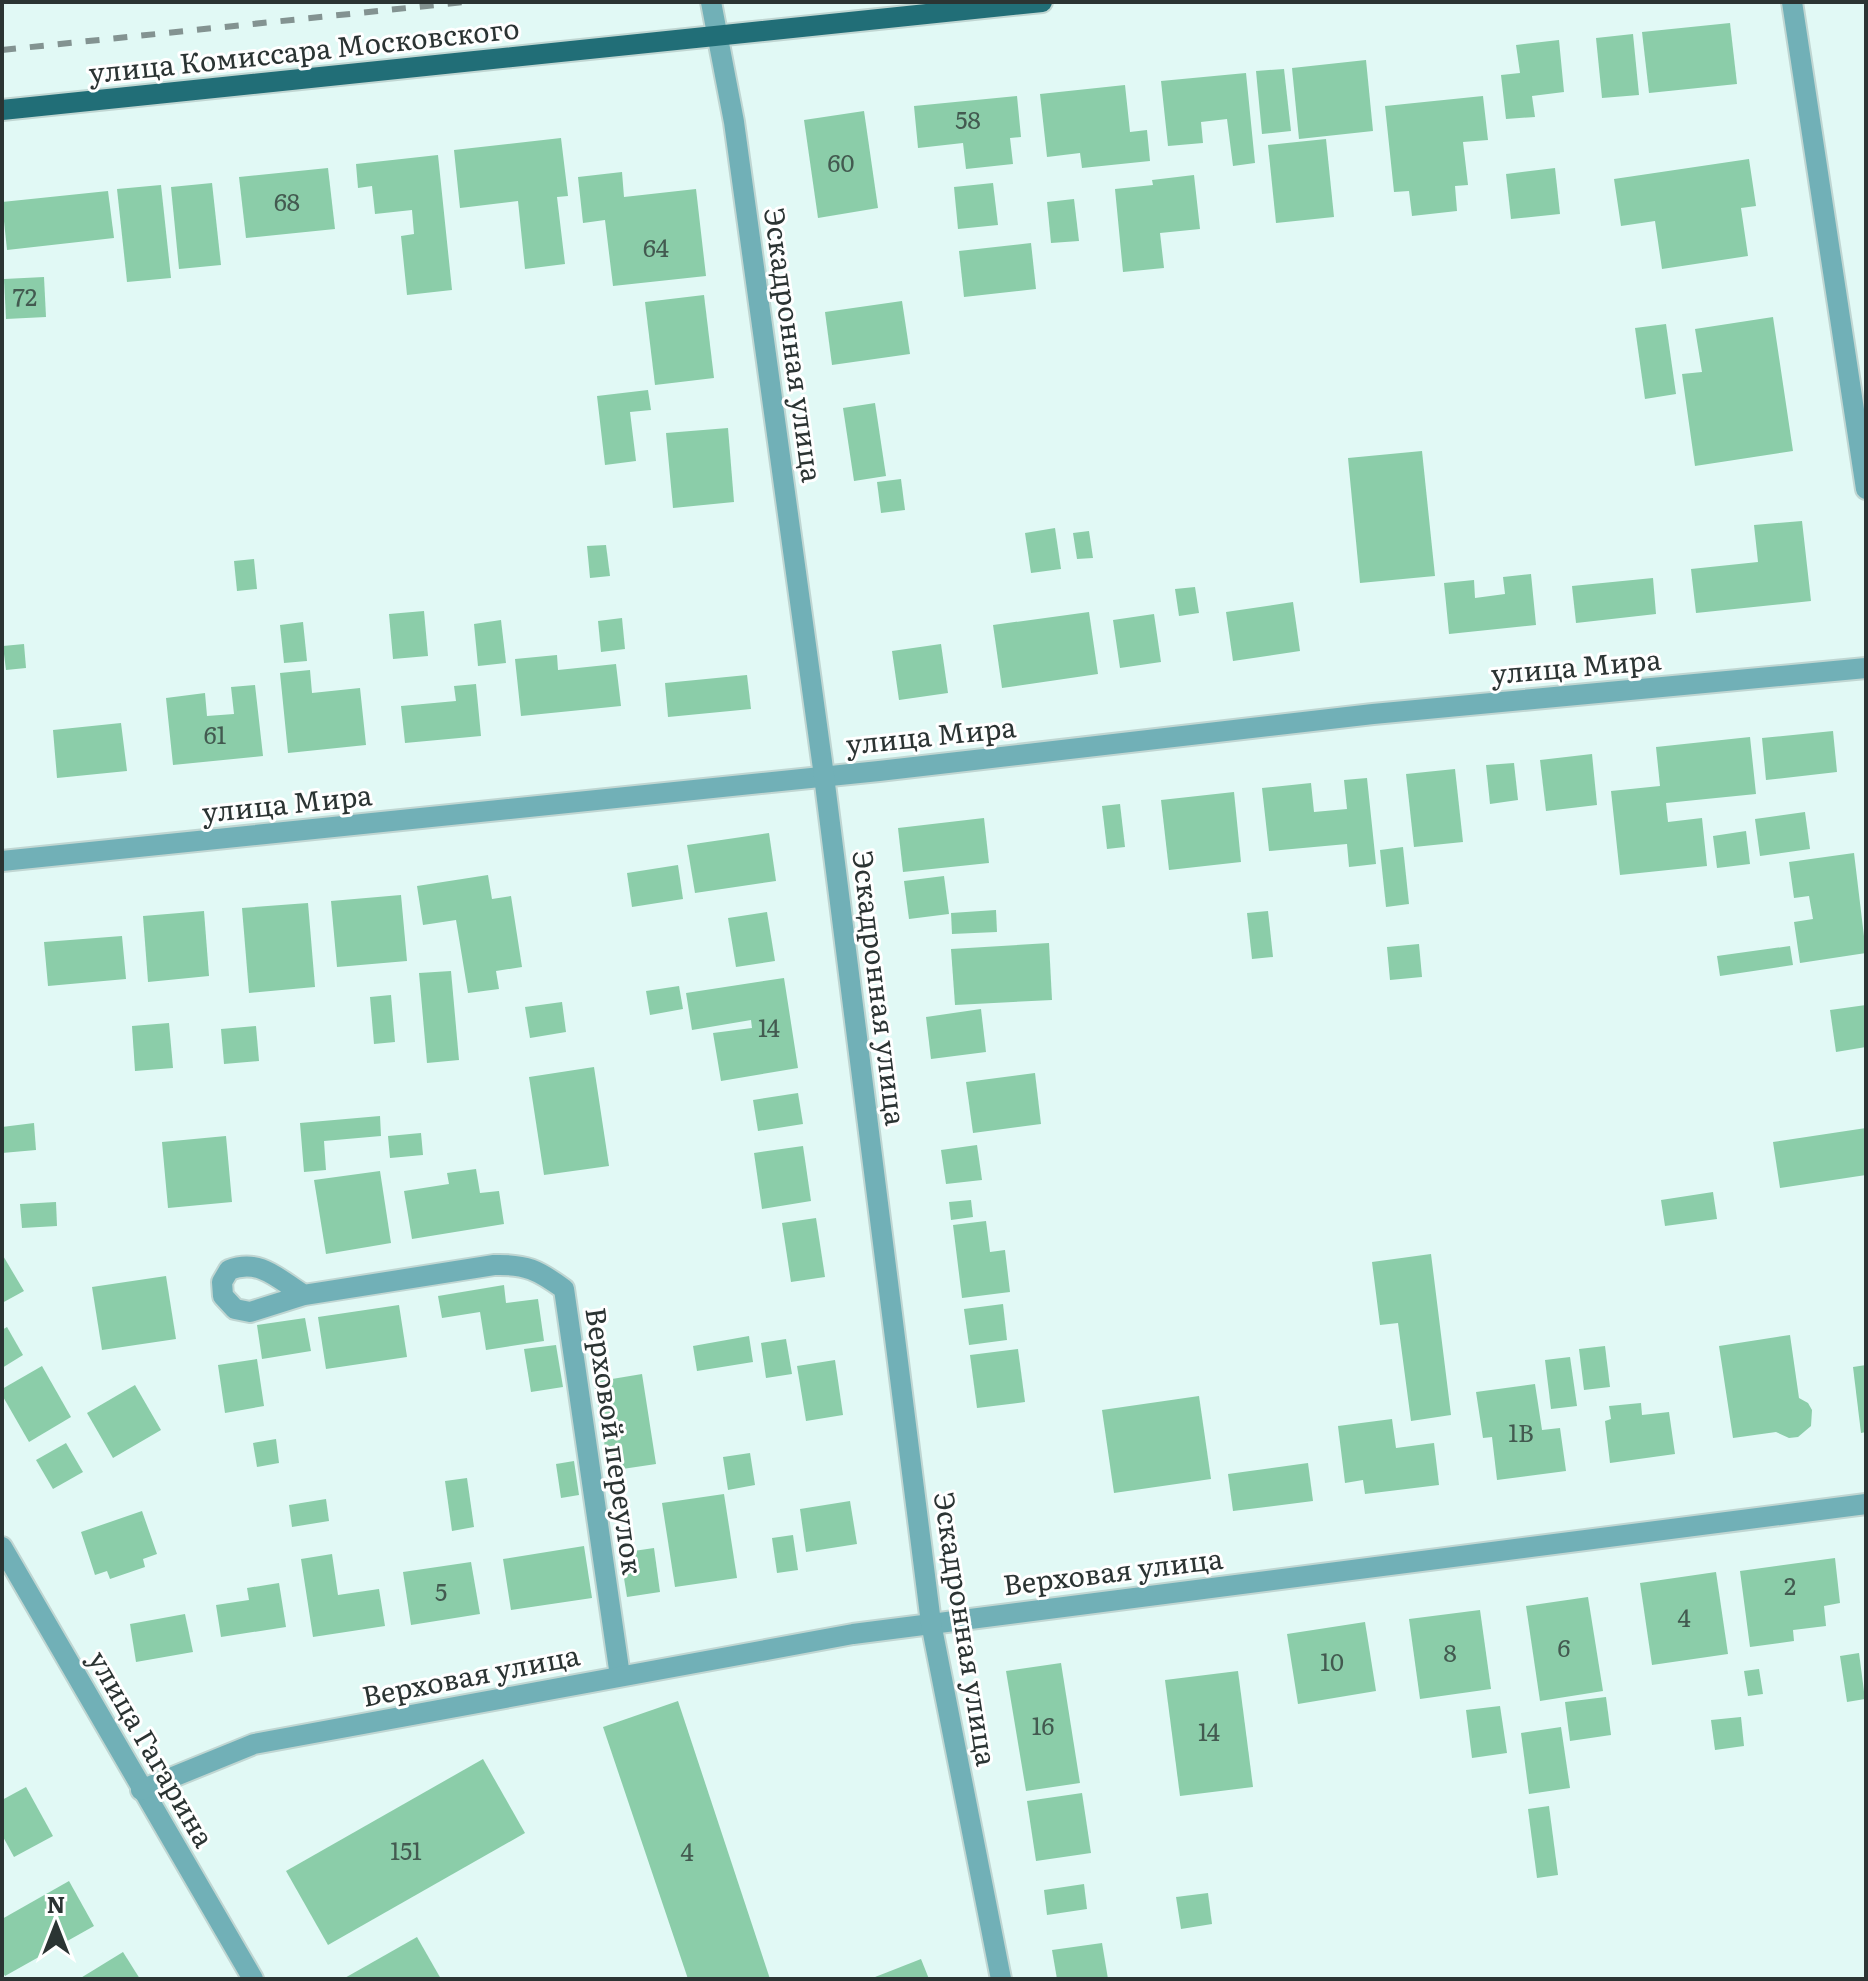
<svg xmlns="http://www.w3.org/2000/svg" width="1868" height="1981" viewBox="0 0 1868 1981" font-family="Literata,serif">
  <rect width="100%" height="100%" fill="#e1f9f5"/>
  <g fill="#8bcda9">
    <polygon points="1730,23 1737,84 1649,93 1642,32"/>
    <polygon points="1633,34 1639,95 1602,98 1596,38"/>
    <polygon points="1559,40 1564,92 1532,96 1535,117 1506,119 1501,75 1520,73 1516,45"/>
    <polygon points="1366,60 1373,131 1299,139 1292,68"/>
    <polygon points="1284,69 1291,131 1262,134 1256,71"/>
    <polygon points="1246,73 1255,163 1233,166 1227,119 1201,122 1203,143 1168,146 1161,81"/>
    <polygon points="1125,85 1130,132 1147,130 1150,161 1082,168 1080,153 1047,157 1040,94"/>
    <polygon points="1017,96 1021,137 1010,138 1013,164 966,169 963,143 918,148 914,106"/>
    <polygon points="1483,96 1488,140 1463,142 1468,185 1455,186 1457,211 1412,216 1409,191 1394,192 1385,106"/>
    <polygon points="864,111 878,208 818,218 804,120"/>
    <polygon points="561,138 568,196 557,197 565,264 525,269 518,201 460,208 454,150"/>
    <polygon points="1326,139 1334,217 1276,223 1268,145"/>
    <polygon points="438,155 452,290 407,295 401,236 414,234 412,210 375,214 372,186 358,188 356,164"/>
    <polygon points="1749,159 1756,206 1741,208 1748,256 1662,269 1655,221 1621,226 1614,179"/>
    <polygon points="328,168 335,229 246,238 239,177"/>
    <polygon points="1555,168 1560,214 1511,219 1506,174"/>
    <polygon points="622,172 624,197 696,189 706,276 613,286 605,220 583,223 578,177"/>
    <polygon points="1194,175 1200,229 1160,233 1164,268 1123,272 1115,189 1153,185 1152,180"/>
    <polygon points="212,183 221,265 179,269 171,187"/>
    <polygon points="993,183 998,225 958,229 954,187"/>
    <polygon points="161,185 171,278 127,282 117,189"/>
    <polygon points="108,191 114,238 7,250 2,202"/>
    <polygon points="1074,199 1079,241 1051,243 1047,202"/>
    <polygon points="1031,243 1036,289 964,297 959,251"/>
    <polygon points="44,277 46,317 6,319 4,279"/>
    <polygon points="704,295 714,378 655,385 645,302"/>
    <polygon points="902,301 910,354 832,365 825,312"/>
    <polygon points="1773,317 1793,451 1695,466 1682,374 1702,372 1695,329"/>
    <polygon points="1666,324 1676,394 1645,399 1635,328"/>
    <polygon points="648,390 651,410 630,412 636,461 605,465 597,396"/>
    <polygon points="875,403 886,476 854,481 843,408"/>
    <polygon points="728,428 734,502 673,508 666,433"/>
    <polygon points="1422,451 1435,576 1360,583 1348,458"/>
    <polygon points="901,479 905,510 881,513 877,482"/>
    <polygon points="1802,521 1811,601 1696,613 1691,569 1758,562 1754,525"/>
    <polygon points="1055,528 1061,569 1031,573 1025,533"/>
    <polygon points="1089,531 1093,558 1077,559 1073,533"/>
    <polygon points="606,545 610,576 590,578 587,546"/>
    <polygon points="254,559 257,589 237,591 234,561"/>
    <polygon points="1531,574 1536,625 1449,634 1444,583 1474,580 1475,598 1505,594 1503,577"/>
    <polygon points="1653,578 1656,614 1576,623 1572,586"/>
    <polygon points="1195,587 1199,613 1179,616 1175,589"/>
    <polygon points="1293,602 1300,651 1233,661 1226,612"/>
    <polygon points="424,611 428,656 393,659 389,614"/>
    <polygon points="1089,612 1098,674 1002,688 993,625"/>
    <polygon points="1154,614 1161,662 1120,668 1113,620"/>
    <polygon points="622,618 625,649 601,652 598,621"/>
    <polygon points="501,620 506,663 478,666 474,624"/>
    <polygon points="303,622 307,661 284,663 280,625"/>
    <polygon points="24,644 26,668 6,670 3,646"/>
    <polygon points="941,644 948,693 899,700 892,651"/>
    <polygon points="557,655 558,670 616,664 621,706 521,716 515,659"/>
    <polygon points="310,670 312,693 360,688 366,745 288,753 280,673"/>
    <polygon points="747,675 751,709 668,717 665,683"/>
    <polygon points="476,684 481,736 405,743 401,706 456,701 454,686"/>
    <polygon points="255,685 263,756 173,765 166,698 205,693 207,716 234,714 231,687"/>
    <polygon points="121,723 127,771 57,778 53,730"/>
    <polygon points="1833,731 1837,772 1766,780 1762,738"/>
    <polygon points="1750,737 1756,794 1666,803 1668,822 1702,818 1707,866 1620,875 1611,791 1660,786 1656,747"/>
    <polygon points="1592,754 1597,805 1546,811 1540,760"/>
    <polygon points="1514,763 1518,800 1490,804 1486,765"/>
    <polygon points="1455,769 1463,842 1414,847 1406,774"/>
    <polygon points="1367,778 1376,864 1349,867 1347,844 1269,851 1262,788 1311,783 1314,812 1347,809 1344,780"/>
    <polygon points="1234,792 1241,862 1169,870 1161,800"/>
    <polygon points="1120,804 1125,847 1107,849 1102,806"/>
    <polygon points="1805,812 1810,849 1760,856 1755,819"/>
    <polygon points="984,818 989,863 903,872 898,828"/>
    <polygon points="1746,831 1750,864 1717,868 1713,836"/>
    <polygon points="769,833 776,881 695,893 687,845"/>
    <polygon points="1403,847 1409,904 1386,907 1380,850"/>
    <polygon points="1854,853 1866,953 1800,963 1794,922 1813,919 1809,896 1794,898 1789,862"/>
    <polygon points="678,865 683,899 632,907 627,873"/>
    <polygon points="488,875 492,899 511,896 522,967 496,971 499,989 468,993 456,920 423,925 417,886"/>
    <polygon points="944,876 949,914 909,919 904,881"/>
    <polygon points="401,895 407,961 337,967 331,901"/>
    <polygon points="308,903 315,987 249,993 242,908"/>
    <polygon points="996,910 997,932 952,934 951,913"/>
    <polygon points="204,911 209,976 148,982 143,916"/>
    <polygon points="1268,911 1273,957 1252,959 1247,913"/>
    <polygon points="767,912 775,961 736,967 728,918"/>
    <polygon points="122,936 126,979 48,986 44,942"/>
    <polygon points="1049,943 1052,1000 955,1005 951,949"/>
    <polygon points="1419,944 1422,977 1390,980 1387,947"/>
    <polygon points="1790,946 1793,965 1720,976 1717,956"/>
    <polygon points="451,971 459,1060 427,1063 419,973"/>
    <polygon points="784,978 798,1068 721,1081 713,1033 752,1028 751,1020 692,1030 686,993"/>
    <polygon points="679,986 683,1009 650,1015 646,991"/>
    <polygon points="391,995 395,1042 374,1044 370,997"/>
    <polygon points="562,1002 566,1032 530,1038 525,1007"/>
    <polygon points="1866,1005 1866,1047 1836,1052 1830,1010"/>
    <polygon points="981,1009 986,1052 931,1059 926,1017"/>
    <polygon points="169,1023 173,1068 135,1071 132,1026"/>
    <polygon points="256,1026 259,1061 224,1064 221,1029"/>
    <polygon points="594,1067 609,1166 544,1175 529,1077"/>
    <polygon points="1035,1073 1041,1124 973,1133 966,1082"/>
    <polygon points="798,1093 803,1124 758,1131 753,1100"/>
    <polygon points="380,1116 381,1136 324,1141 326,1170 304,1172 300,1123"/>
    <polygon points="34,1123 36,1150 2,1153 2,1127"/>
    <polygon points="1866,1128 1866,1175 1780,1188 1773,1142"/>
    <polygon points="421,1133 423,1155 390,1158 388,1136"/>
    <polygon points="226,1136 232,1202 168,1208 162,1142"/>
    <polygon points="977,1145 982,1180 946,1184 941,1150"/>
    <polygon points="803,1146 811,1201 762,1209 754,1153"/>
    <polygon points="476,1169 480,1193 499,1191 504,1224 412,1239 404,1191 449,1184 447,1173"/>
    <polygon points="380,1171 391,1243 326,1254 314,1180"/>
    <polygon points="1713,1192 1717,1219 1665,1226 1661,1200"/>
    <polygon points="971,1200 973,1217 951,1220 949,1202"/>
    <polygon points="56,1202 57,1226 22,1228 20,1204"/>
    <polygon points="816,1218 825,1277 791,1282 782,1223"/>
    <polygon points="986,1221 990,1252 1005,1250 1010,1292 962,1298 953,1225"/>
    <polygon points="2,1254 24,1291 2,1303"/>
    <polygon points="1431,1254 1451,1415 1411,1421 1398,1323 1380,1325 1372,1262"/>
    <polygon points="166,1276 176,1339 102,1350 92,1287"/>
    <polygon points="504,1285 506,1303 538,1299 544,1341 486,1350 480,1312 442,1318 438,1296"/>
    <polygon points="1003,1304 1007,1340 969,1345 964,1309"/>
    <polygon points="399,1305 407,1357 326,1369 318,1317"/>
    <polygon points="305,1318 311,1351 262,1359 257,1325"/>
    <polygon points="7,1327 23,1355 2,1368 2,1330"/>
    <polygon points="1790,1335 1799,1398 1808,1403 1812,1410 1811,1426 1798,1437 1789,1438 1776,1432 1733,1438 1719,1346"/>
    <polygon points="749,1336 753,1362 697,1371 693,1346"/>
    <polygon points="786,1339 792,1374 766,1378 761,1343"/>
    <polygon points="556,1345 563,1387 531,1392 524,1349"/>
    <polygon points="1605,1346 1610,1387 1584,1390 1579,1349"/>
    <polygon points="1018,1349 1025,1402 977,1408 970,1355"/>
    <polygon points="1570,1357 1577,1406 1551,1409 1545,1360"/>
    <polygon points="257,1359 264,1406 225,1413 218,1365"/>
    <polygon points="835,1360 843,1415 806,1421 797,1366"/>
    <polygon points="1866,1365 1866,1432 1861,1433 1853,1367"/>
    <polygon points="42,1366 71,1417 29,1442 2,1395 2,1389"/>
    <polygon points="642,1374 656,1464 609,1471 594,1382"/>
    <polygon points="1535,1384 1542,1430 1560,1428 1566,1471 1497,1480 1492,1437 1483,1438 1476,1392"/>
    <polygon points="135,1385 161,1430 113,1458 87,1413"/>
    <polygon points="1199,1396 1211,1479 1114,1493 1102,1410"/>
    <polygon points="1641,1403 1642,1415 1669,1412 1675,1454 1610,1463 1605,1421 1611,1419 1609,1406"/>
    <polygon points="1392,1419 1396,1448 1434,1443 1439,1485 1365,1494 1363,1480 1345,1483 1338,1426"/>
    <polygon points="276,1439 279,1463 257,1467 253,1443"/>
    <polygon points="66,1443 83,1472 53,1489 36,1460"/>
    <polygon points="750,1453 755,1485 728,1490 723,1457"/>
    <polygon points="574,1461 579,1495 561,1498 556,1464"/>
    <polygon points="1308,1463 1313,1501 1233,1511 1228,1474"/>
    <polygon points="467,1478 474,1527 452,1531 445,1481"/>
    <polygon points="724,1494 737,1578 675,1587 662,1503"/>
    <polygon points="326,1499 329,1521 292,1527 289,1505"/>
    <polygon points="850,1501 857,1544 806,1552 800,1509"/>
    <polygon points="142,1511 157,1554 143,1559 145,1567 110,1579 107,1571 95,1575 81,1532"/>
    <polygon points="793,1535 798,1570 777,1573 772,1538"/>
    <polygon points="584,1546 592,1598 511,1610 503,1559"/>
    <polygon points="654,1548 660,1592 627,1597 620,1553"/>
    <polygon points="332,1554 338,1595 379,1589 385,1626 313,1637 301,1559"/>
    <polygon points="1835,1558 1840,1603 1824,1606 1826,1626 1793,1630 1794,1641 1750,1647 1740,1571"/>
    <polygon points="471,1562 480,1614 411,1625 403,1572"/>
    <polygon points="1716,1572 1728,1654 1652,1665 1640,1583"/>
    <polygon points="279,1583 286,1627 221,1637 216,1605 249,1600 247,1588"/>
    <polygon points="1588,1597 1603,1691 1540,1701 1526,1606"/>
    <polygon points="1480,1610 1491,1689 1420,1699 1409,1619"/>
    <polygon points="185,1614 193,1652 136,1662 130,1624"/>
    <polygon points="1365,1622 1376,1691 1298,1704 1287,1634"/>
    <polygon points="1859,1653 1865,1699 1847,1702 1840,1656"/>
    <polygon points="1061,1663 1080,1783 1026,1791 1006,1671"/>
    <polygon points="1759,1669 1763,1694 1748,1696 1744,1671"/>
    <polygon points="1238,1671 1253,1787 1180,1796 1165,1680"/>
    <polygon points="1606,1697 1611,1735 1570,1741 1565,1702"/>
    <polygon points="678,1701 770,1979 688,1979 603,1727"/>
    <polygon points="1500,1706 1507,1753 1472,1758 1466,1710"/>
    <polygon points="1741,1717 1744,1746 1715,1750 1711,1720"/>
    <polygon points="1561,1727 1570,1788 1529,1794 1521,1733"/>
    <polygon points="483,1759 525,1833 328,1945 286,1871"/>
    <polygon points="26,1787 53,1836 14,1857 2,1835 2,1800"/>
    <polygon points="1082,1793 1091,1853 1036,1861 1027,1801"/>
    <polygon points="1549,1806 1558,1875 1537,1878 1528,1809"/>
    <polygon points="69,1881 94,1926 5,1976 2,1971 2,1919"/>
    <polygon points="1084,1884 1087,1909 1047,1915 1044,1890"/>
    <polygon points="1208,1893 1212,1924 1181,1929 1176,1897"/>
    <polygon points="417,1937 441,1979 343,1979"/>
    <polygon points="1102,1943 1108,1979 1057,1979 1052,1950"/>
    <polygon points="123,1952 140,1979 79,1979"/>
    <polygon points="921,1959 929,1979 870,1979"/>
  </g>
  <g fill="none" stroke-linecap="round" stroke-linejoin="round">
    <defs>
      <g id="minor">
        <polyline points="1792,2 1866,489"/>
        <polyline points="2,861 879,771 1373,714 1866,668"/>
        <path d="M 304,1295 L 250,1312 L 235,1309 L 223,1296 L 222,1282 L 229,1270 C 260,1258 278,1279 304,1295 L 494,1265 C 526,1264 538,1270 564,1289 L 620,1676"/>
        <polyline points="2,1547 253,1979"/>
        <polyline points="141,1790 254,1744 853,1634 1866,1504"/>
      </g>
      <polyline id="tertiary" points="711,2 734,122 824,776 931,1623 1001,1979"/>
      <polyline id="primary" points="2,110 1042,2"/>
    </defs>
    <use href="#minor" stroke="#c0d6d2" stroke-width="24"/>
    <use href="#tertiary" stroke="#c0d6d2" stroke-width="24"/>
    <use href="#primary" stroke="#c0d6d2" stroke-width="24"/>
    <use href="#minor" stroke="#71b0b7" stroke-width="20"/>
    <use href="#tertiary" stroke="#71b0b7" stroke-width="20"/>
    <use href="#primary" stroke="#216e77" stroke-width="20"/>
    <polyline stroke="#839391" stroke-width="6" stroke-dasharray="14 14" stroke-linecap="butt" points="2,50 465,2"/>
  </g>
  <g text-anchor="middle" stroke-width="6" stroke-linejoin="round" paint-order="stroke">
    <g font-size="24" fill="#435a50">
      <text x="968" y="129">58</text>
      <text x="841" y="172">60</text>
      <text x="287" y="211">68</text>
      <text x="656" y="257">64</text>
      <text x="25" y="306">72</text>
      <text x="215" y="744">61</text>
      <text x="769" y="1037">14</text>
      <text x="1521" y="1442">1В</text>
      <text x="1790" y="1595">2</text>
      <text x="441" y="1601">5</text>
      <text x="1684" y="1627">4</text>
      <text x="1564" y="1657">6</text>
      <text x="1450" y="1662">8</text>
      <text x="1332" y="1671">10</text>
      <text x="1043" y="1735">16</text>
      <text x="1209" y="1741">14</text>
      <text x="406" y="1860">151</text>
      <text x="687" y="1861">4</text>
    </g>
    <g font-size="28" fill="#2b3433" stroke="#fff">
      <text transform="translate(304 51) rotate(-6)" y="10">улица Комиссара Московского</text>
      <text transform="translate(793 345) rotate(82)" y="10">Эскадронная улица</text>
      <text transform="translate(1576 667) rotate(-5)" y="10">улица Мира</text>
      <text transform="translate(931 736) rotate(-6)" y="10">улица Мира</text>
      <text transform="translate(287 804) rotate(-6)" y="10">улица Мира</text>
      <text transform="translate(879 988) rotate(83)" y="10">Эскадронная улица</text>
      <text transform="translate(614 1441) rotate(82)" y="10">Верховой переулок</text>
      <text transform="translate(1113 1572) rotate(-7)" y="10">Верховая улица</text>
      <text transform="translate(965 1629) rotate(81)" y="10">Эскадронная улица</text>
      <text transform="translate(471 1676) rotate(-11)" y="10">Верховая улица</text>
      <text transform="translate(151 1749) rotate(60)" y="10">улица Гагарина</text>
    </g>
  </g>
  <rect width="1868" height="1981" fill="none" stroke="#2b3433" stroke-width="8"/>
  <g transform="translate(56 1925)" stroke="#ffffff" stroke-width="6" paint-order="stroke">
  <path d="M0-6L14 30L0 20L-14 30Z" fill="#2b3433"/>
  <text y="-12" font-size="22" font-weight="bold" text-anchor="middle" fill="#2b3433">N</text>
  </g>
</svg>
